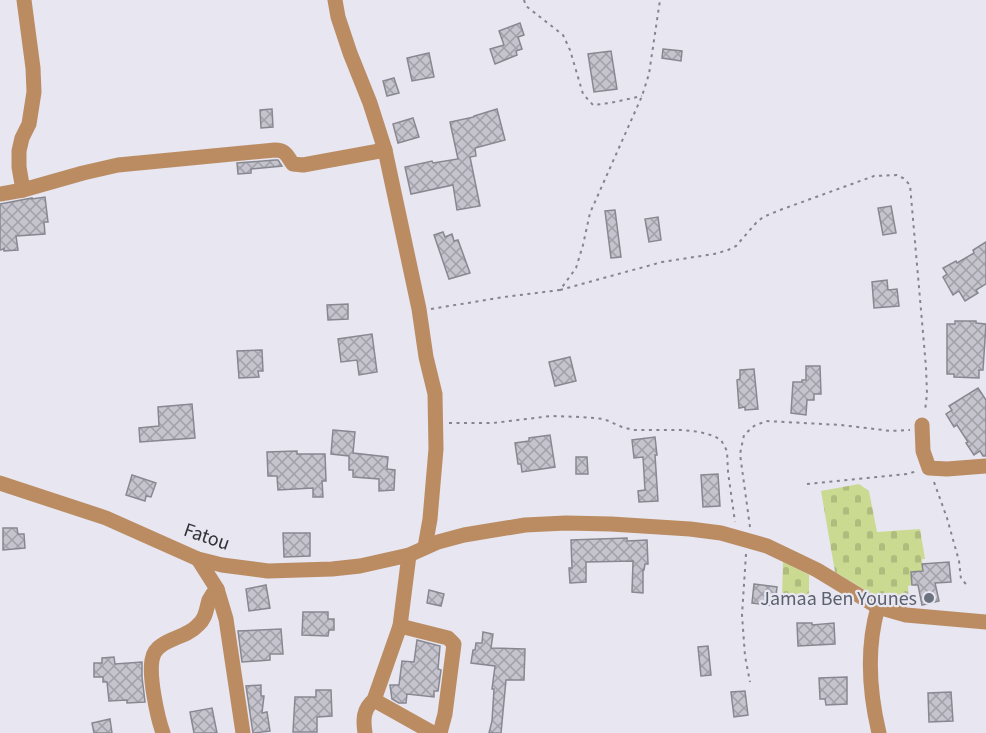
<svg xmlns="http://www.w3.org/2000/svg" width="986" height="733" viewBox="0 0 986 733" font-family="'Source Sans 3',sans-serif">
  <defs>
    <pattern id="cemetery-stones" width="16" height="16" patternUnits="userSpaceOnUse" patternTransform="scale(1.5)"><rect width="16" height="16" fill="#cbda91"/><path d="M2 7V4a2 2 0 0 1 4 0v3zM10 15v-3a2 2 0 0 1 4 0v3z" fill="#afbc7e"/></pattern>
    <pattern id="building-cross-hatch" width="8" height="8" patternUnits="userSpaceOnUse" patternTransform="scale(1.5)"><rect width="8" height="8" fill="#c5c4ce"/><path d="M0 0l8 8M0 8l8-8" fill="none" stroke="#a1a0a8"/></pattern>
  </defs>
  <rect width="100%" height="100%" fill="#e7e6f1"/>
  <g fill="url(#cemetery-stones)">
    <polygon points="859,484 869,491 877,532 920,529 925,559 922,559 923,571 911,573 912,585 908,586 909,604 882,600 835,572 821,491"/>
    <polygon points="783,561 809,575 809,598 782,598"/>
  </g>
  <g fill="url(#building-cross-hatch)" stroke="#888891" stroke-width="1.5">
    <polygon points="520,23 524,35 518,37 522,49 516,51 517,55 495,64 490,49 504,45 499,31"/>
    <polygon points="663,49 682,51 681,61 662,58"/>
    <polygon points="611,51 617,89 594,92 588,54"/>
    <polygon points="429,53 434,77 412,81 407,58"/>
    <polygon points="394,78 399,93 387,96 383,81"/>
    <polygon points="272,109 273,127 261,128 260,110"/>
    <polygon points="497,109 505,140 475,148 476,156 470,157 480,206 457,210 453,185 411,194 405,167 432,161 433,163 458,159 450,122 474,117 474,116"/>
    <polygon points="413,118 419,137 398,143 393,124"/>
    <polygon points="275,160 278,160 282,166 251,169 251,173 238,174 237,163"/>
    <polygon points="45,197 48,222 44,222 45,234 16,236 18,250 4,251 4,249 0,250 0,204 32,198 32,199"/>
    <polygon points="891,206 896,233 883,235 878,208"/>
    <polygon points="615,210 621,257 611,258 605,211"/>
    <polygon points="658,217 661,240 649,242 645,219"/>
    <polygon points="443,232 445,237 452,234 454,241 458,240 470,273 449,279 434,235"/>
    <polygon points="986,242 986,284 976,290 978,293 965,301 959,291 953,295 943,277 947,274 943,268 956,261 957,263 974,253 973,250"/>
    <polygon points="887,280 888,290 897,289 899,306 874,308 872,282"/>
    <polygon points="348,304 348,319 328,320 327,305"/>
    <polygon points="955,321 976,321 976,323 986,324 983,370 979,370 979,378 954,377 954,374 947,374 947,324 955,324"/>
    <polygon points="372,334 377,372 359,375 357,360 341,362 338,339"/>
    <polygon points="262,350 263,371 258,371 259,377 239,378 237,351"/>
    <polygon points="570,357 576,381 555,386 549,362"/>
    <polygon points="806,366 820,366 821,394 814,394 814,400 807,400 806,415 791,413 793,382 802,382 802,380 806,380"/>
    <polygon points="754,369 758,409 745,410 745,407 739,408 737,380 740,379 740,370"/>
    <polygon points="978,388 986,400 986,456 983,456 980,451 974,455 966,443 968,442 957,425 954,427 946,414 952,410 949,406"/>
    <polygon points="192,404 195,438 140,442 139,428 159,426 158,407"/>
    <polygon points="333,430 355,432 353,453 388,457 387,469 395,470 394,490 379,491 379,479 353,477 353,470 349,470 349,456 331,454"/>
    <polygon points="550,435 555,467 522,472 521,464 518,464 515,443 529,441 529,438"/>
    <polygon points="655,437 657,455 655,455 658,501 639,502 638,491 645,490 643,457 634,458 632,440"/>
    <polygon points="297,451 297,454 325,454 326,481 322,481 323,497 313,497 313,488 278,490 277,476 268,476 267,452"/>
    <polygon points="576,457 587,457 588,474 576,474"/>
    <polygon points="718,474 720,506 703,507 701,475"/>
    <polygon points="132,475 156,483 151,497 146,496 145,501 126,495"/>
    <polygon points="3,528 17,528 18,534 24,534 25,548 3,550"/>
    <polygon points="283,533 310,533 310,556 284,557"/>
    <polygon points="627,538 627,541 647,540 648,564 645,564 644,570 643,570 643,593 632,592 633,561 586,562 586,582 570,583 569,568 572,568 571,540"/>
    <polygon points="949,562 951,582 935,583 939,601 922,605 918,585 912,585 911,572 923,571 922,564"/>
    <polygon points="754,584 777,587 775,606 752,603"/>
    <polygon points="266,585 270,608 249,611 246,589"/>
    <polygon points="429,590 444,594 441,606 427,603"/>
    <polygon points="303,612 328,612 328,619 334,619 334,630 329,630 328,636 302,635"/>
    <polygon points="797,623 812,623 812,625 834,623 835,644 798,646"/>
    <polygon points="281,629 283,654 270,654 270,660 242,662 238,631"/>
    <polygon points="483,632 493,634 491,648 525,649 524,680 506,680 501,733 489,733 492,721 494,689 492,689 495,666 471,663 473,650 475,650 476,643 482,643"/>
    <polygon points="417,640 440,646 438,669 441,670 438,691 434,691 434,697 407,694 406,703 399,703 392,699 390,685 399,685 402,661 414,662"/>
    <polygon points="708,646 711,675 701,676 698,647"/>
    <polygon points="114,657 115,664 142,662 142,677 145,702 127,703 127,700 109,701 107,682 103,682 103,677 94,677 94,663 102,663 102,658"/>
    <polygon points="847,677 847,704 826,705 825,699 820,699 819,678"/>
    <polygon points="261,685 261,696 264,696 262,713 267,712 270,731 253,733 246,686"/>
    <polygon points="316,690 331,690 332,716 317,717 317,732 293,732 295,697 316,697"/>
    <polygon points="745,691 748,715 734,717 731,692"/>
    <polygon points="951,692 953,721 929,722 928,693"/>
    <polygon points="212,708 217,733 194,733 190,712"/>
    <polygon points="110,719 112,733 94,733 92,723"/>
  </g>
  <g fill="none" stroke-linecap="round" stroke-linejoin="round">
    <g stroke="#85858c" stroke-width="2" stroke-dasharray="3 4.5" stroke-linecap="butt">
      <polyline points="524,0 526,6 563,35 570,50 583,94 593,105 610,103 642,96"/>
      <polyline points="560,290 662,262 714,254 728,250 736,246 756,223 763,217 780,210 874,176 897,175 903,178 910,185 926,367 927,394 925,411"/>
      <polyline points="431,309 504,297 560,290 576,268 583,245 590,213 642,96 649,74 660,0"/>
      <polyline points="449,423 493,423 551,416 582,417 604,419 622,427 633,430 683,430 700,432 714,436 721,440 727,451 728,472 735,522"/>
      <polyline points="934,482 947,518 959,561 961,579 966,584"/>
      <polyline points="807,484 907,474 917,471"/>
      <polyline points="750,527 740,454 744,435 754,426 766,421 841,425 891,431 910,430"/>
      <polyline points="746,554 742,615 745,656 750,682"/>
    </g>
    <g stroke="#bb8c62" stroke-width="15">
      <polyline points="335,0 338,17 350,53 370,103 385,150 419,309 426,357 435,394 436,449 430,519 425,547"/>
      <polyline points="23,190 19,167 19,151 22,138 29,124 34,92 33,68 24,0"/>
      <path d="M 0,194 L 23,190 L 83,173 L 118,165 L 275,150 C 287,150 287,157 293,164 L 303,165 L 385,150"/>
      <polyline points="922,425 923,451 929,468 947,469 986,466"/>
      <polyline points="0,483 106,518 198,559 222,565 268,571 332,569 360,566 409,555 438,542 464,535 525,525 566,523 611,524 690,529 721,533 767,546 790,557 817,570 878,607 906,615 986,622"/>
      <polyline points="217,589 226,619 243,733"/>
      <path d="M 878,607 C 866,649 869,691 879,733"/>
      <polyline points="400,626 448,638 454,644 445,714 440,733"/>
      <polyline points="374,700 433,733"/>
      <path d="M 163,733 C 157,716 149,677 152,660 C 153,654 157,648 162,645 C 173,637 188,636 198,625 C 206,618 206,610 209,600 C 211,596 214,592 217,589 L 198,559"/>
      <path d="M 365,733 C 363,720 363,709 374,700 L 400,626 L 409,555"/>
    </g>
  </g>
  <circle fill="#6b7280" stroke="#e7e6f1" stroke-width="2" cx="929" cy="598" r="6"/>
  <g text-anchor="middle" stroke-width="4.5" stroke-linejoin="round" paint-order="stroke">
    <g font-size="20" fill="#323236" stroke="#e7e6f1">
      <text transform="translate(207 536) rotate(19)" y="7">Fatou</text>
    </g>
    <g font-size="20" fill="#5b616d" stroke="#e7e6f1" text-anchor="end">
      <text x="917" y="605">Jamaa Ben Younes</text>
    </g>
  </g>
</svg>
